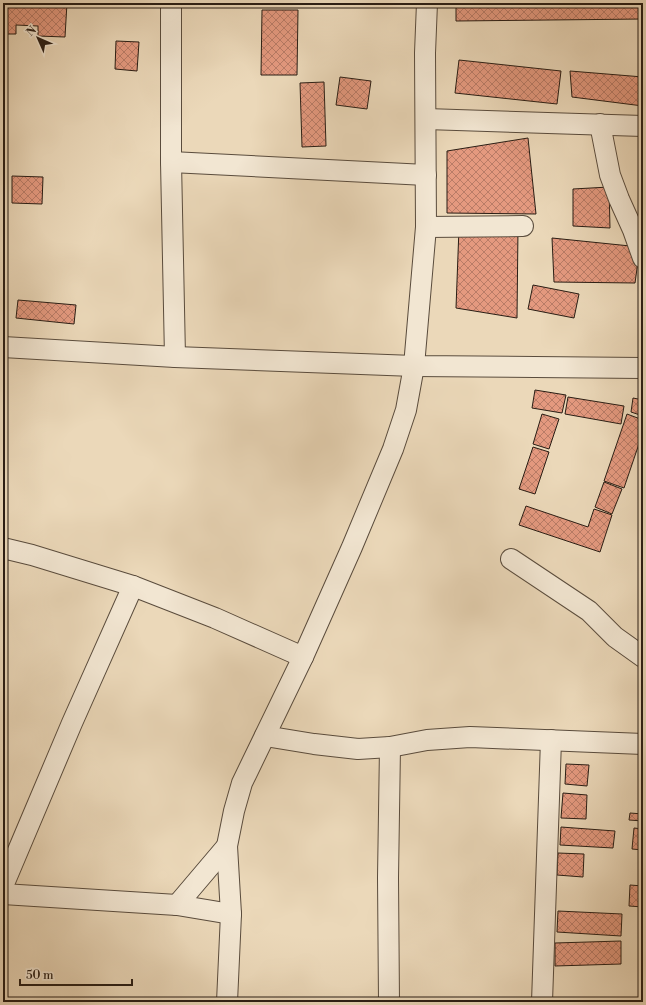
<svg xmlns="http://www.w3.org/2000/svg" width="646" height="1005" viewBox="0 0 646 1005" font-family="'Libre Bodoni',serif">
  <defs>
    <pattern id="building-cross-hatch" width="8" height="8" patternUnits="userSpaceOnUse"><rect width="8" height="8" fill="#e4997f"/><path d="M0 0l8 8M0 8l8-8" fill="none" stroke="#b97c67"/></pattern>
  </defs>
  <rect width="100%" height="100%" fill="#ebd8b9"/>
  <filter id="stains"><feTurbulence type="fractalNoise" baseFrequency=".005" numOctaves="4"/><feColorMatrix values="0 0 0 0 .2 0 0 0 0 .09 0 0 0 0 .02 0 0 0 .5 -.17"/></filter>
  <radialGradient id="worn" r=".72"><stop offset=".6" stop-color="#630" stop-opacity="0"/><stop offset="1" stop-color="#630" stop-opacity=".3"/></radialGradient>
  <g fill="url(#building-cross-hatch)" stroke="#291d14">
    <polygon points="3,3 67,3 65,37 38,36 38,26 16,25 16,34 3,34"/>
    <polygon points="456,3 643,3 643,19 456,21"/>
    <polygon points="262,10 298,10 297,75 261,75"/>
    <polygon points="116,41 139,42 137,71 115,69"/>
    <polygon points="459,60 561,71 557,104 455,93"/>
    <polygon points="570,71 643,77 643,106 572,97"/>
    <polygon points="340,77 371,81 367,109 336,105"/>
    <polygon points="324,82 326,146 302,147 300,83"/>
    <polygon points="528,138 536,214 447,213 447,151"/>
    <polygon points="12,176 43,177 42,204 12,203"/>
    <polygon points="609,187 610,228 573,226 573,189"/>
    <polygon points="459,228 518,229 517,318 456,308"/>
    <polygon points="552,238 640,247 635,283 554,282"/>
    <polygon points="533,285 579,294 574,318 528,309"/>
    <polygon points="18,300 76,305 74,324 16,318"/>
    <polygon points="535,390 566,395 562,413 532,408"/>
    <polygon points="568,397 624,406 621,424 565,414"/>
    <polygon points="633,398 643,400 643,416 631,412"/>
    <polygon points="542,414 559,419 549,449 533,444"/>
    <polygon points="627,414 643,420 643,432 624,488 604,481"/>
    <polygon points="533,447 549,452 535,494 519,489"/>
    <polygon points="604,482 622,489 612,514 595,507"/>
    <polygon points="526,506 588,527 594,509 612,515 600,552 519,525"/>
    <polygon points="566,764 589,765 587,786 565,784"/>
    <polygon points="563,793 587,795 586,819 561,818"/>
    <polygon points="630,813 643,814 643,821 629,820"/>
    <polygon points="561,827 615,831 613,848 560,845"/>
    <polygon points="634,828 643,829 643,850 632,849"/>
    <polygon points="558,853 584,854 583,877 557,875"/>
    <polygon points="630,885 643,886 643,907 629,906"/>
    <polygon points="558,911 622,914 621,936 557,932"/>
    <polygon points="621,941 621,964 555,966 555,943"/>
  </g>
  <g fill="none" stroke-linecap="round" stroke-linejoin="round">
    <defs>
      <g id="minor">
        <polyline points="171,3 171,162 175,357"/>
        <polyline points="426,119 643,126"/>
        <polyline points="600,124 610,175 619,199 633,230 643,258"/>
        <polyline points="171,162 426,175"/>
        <polyline points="426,227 523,226"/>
        <polyline points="3,347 175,357 414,366 643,368"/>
        <polyline points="3,548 32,555 133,586 215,618 303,657"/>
        <polyline points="511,559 589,611 615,637 643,657"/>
        <polyline points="265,736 314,744 358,749 390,747 427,740 470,737 643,744"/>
        <polyline points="3,886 72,723 133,586"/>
        <polyline points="3,894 177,905 231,914"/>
        <polyline points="177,905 227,846"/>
        <polyline points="227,1002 231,914 227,846 234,811 242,783 303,657 352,547 393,449 406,410 414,366 426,227 425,53 427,3"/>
        <polyline points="389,1002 388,878 390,747"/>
        <polyline points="542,1002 551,740"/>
      </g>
    </defs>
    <use href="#minor" stroke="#5a4c3d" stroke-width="22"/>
    <use href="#minor" stroke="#f2e6d2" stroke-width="20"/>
  </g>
  <rect width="646" height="1005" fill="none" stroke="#ebd8b9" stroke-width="16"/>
  <rect x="4" y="4" width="638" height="997" fill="none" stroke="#291d14" stroke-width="2"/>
  <rect x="8" y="8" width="630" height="989" fill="none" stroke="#291d14"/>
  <g transform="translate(38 38) rotate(315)" stroke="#f2e6d2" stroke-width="3" paint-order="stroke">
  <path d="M0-3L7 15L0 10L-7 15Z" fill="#291d14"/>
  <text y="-6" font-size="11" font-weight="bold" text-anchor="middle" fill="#291d14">N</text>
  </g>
  <path d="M20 979v6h112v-6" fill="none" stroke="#291d14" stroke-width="2"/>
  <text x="26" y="979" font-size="12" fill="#291d14" stroke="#f2e6d2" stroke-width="3" paint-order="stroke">50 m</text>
  <rect width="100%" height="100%" filter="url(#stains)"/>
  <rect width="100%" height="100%" fill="url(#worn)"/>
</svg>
